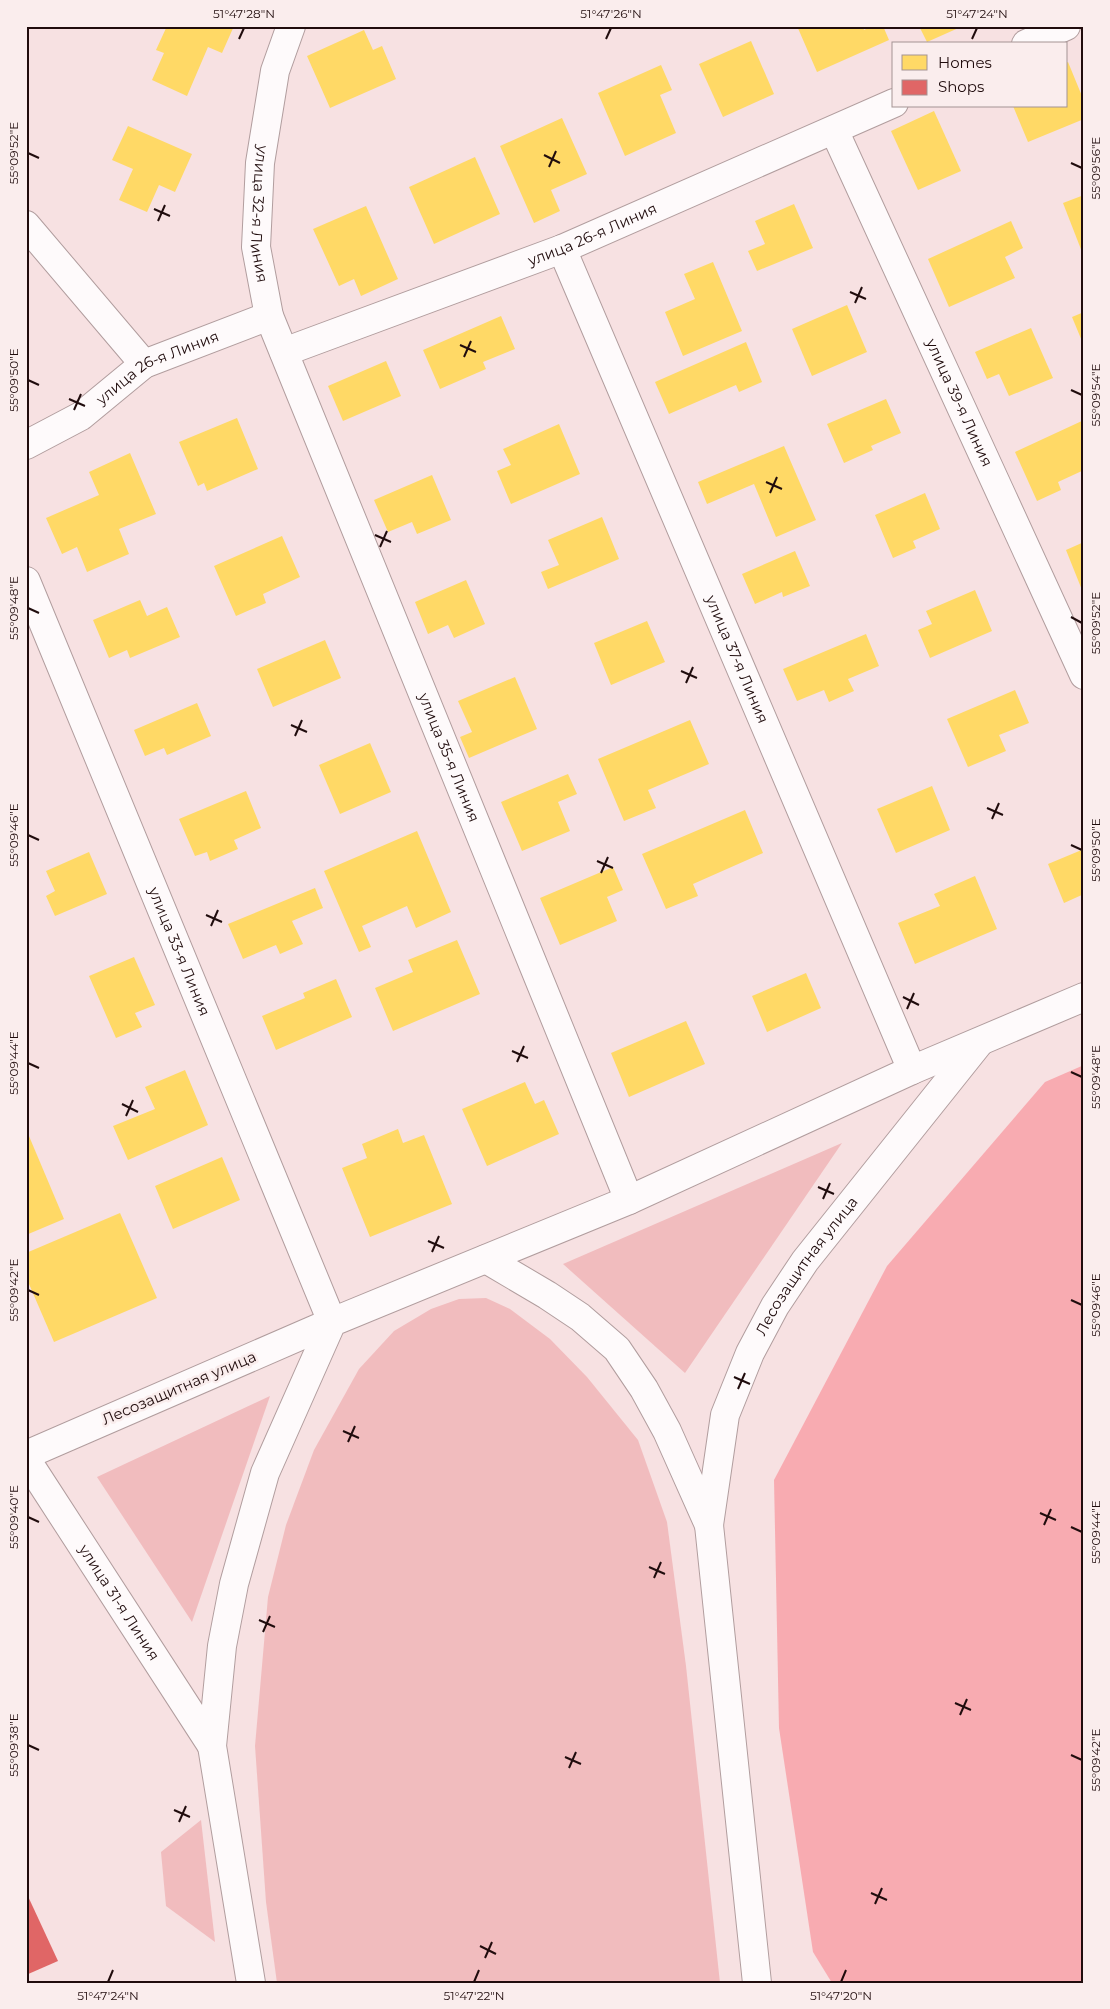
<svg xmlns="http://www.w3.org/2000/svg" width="1110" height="2009" viewBox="0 0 1110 2009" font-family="Montserrat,sans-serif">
  <rect width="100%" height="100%" fill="#f7e1e2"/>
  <g fill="#f1bcbe">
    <polygon points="842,1143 685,1373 563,1264"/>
    <polygon points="486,1298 510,1309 550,1339 587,1377 638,1440 667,1522 686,1666 720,1983 277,1983 266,1902 255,1746 268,1597 286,1525 314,1450 359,1369 394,1331 431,1309 459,1299"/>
    <polygon points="270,1396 192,1622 97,1477"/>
    <polygon points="201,1820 215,1942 166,1906 161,1852"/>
  </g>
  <polygon fill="#f8abb1" points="1084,1065 1084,1983 832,1983 813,1952 779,1728 774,1480 887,1266 1045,1082"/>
  <g fill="#ffd966">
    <polygon points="167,26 234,26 222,53 208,47 187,96 152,80 164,53 156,50"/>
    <polygon points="797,26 863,26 864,30 872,26 883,26 889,40 817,72"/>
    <polygon points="919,26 963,26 927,42"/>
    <polygon points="364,30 373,50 382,46 396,79 330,108 307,56"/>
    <polygon points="751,41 774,94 723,117 699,64"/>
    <polygon points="1068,62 1084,101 1084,119 1028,142 1013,106 1066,106 1066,63"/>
    <polygon points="661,65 672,90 660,95 676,133 625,156 598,93"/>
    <polygon points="934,111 961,171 918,190 891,131"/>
    <polygon points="562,118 587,174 551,190 560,211 534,223 500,146"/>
    <polygon points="128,126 192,154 175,192 159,185 147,212 119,200 133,169 112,160"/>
    <polygon points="475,157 500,214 434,244 409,187"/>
    <polygon points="1084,195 1084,252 1082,252 1063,203"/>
    <polygon points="794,204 813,248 757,271 748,251 765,244 755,221"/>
    <polygon points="366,206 398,279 361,296 354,279 339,286 313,229"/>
    <polygon points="1011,221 1023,248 1005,257 1015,278 949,307 928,259"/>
    <polygon points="713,262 742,331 683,356 665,312 695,299 684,274"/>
    <polygon points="847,305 867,352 812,376 792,329"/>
    <polygon points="1084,312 1084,346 1072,317"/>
    <polygon points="501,316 515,349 483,362 486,369 440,389 423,350"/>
    <polygon points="1031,328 1053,378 1009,396 999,374 987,379 975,352"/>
    <polygon points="746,342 762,382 739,392 736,385 669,414 655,382"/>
    <polygon points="386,361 401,396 343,421 328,386"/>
    <polygon points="886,399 901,433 871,446 873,450 844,463 827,424"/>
    <polygon points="237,418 258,469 207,491 204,483 198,486 179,442"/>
    <polygon points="1084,420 1084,470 1058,482 1061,490 1037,501 1015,452"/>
    <polygon points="559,424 580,474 511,504 497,471 511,465 503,449"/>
    <polygon points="784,446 816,520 776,537 754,484 707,504 698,482"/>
    <polygon points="130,453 156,514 119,529 129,554 87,572 77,547 62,554 46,518 99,495 89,472"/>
    <polygon points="432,475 451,520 417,534 412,522 388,532 374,500"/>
    <polygon points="925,493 940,529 913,541 916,548 893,558 875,515"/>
    <polygon points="602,517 619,559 548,589 541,572 559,565 548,540"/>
    <polygon points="282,536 300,577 263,594 266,603 236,616 214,566"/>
    <polygon points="1084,542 1084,595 1066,550"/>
    <polygon points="795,551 810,586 783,597 782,592 755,604 742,574"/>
    <polygon points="466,580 485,624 454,638 448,625 428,634 415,602"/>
    <polygon points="975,590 992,631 930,658 918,630 932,624 926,611"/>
    <polygon points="140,600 147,616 167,607 180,637 130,658 127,650 109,658 93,620"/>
    <polygon points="647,621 665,662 611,685 594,643"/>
    <polygon points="866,634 879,666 848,679 854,691 829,702 824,690 797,701 783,669"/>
    <polygon points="325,640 341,678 273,707 257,669"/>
    <polygon points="515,677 537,729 469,758 460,737 472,732 458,701"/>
    <polygon points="1015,690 1029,723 999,735 1006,751 968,767 947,719"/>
    <polygon points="197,703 211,736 167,755 164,748 145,756 134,730"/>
    <polygon points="690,720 709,764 648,790 656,808 624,821 598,759"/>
    <polygon points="370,743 391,792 340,814 319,765"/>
    <polygon points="568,774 577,794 558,802 570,831 522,851 501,802"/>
    <polygon points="932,786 950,830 896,853 877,809"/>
    <polygon points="246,791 261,828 234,840 238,849 210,861 207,852 195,856 179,819"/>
    <polygon points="745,810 763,853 693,884 698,896 666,909 642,854"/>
    <polygon points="417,831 451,912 416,928 407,906 362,926 371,947 359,952 324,871"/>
    <polygon points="1084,849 1084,894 1064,903 1048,864"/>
    <polygon points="89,852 107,894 55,916 46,896 55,891 46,871"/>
    <polygon points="613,867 623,890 607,897 617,921 560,945 540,898"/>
    <polygon points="975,876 997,929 915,964 898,923 940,906 934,894"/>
    <polygon points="315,888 323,908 292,921 303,944 280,954 276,945 243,959 228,924"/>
    <polygon points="457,940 480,994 393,1031 375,988 413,972 408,960"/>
    <polygon points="134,957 155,1005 135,1013 142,1027 116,1038 89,976"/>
    <polygon points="806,973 821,1008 767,1032 752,996"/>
    <polygon points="336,979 352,1017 276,1050 262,1016 305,998 303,993"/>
    <polygon points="686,1021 705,1064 629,1097 611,1053"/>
    <polygon points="185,1070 208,1125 128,1160 113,1126 155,1109 145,1087"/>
    <polygon points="525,1082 535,1104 544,1100 559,1134 487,1166 462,1109"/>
    <polygon points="26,1129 64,1219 26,1235"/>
    <polygon points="398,1129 403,1143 424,1135 452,1204 370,1237 342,1168 367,1158 362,1144"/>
    <polygon points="222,1157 240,1200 173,1229 155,1186"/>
    <polygon points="120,1213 157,1298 54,1342 26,1277 26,1253"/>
  </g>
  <polygon fill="#e06666" points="26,1892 58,1961 26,1975"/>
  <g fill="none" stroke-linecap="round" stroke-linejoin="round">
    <defs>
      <g id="minor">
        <path id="s1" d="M 291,26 L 275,71 L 260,163 L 256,247 L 269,316 L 629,1200"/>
        <polyline points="1026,44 1066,26"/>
        <path id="s2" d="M 834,130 L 1084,675"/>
        <polyline points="26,225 144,364"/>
        <path id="s3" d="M 562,249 L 912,1070"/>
        <path id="s4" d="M 284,352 L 562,249 L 894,103"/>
        <path id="s5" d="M 26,445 L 81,416 L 144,364 L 269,316"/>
        <path id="s6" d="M 26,581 L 332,1322 L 26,1455"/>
        <path id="s7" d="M 26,1459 L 212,1746"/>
      </g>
      <g id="major">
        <polyline points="486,1259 547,1295 580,1317 617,1349 644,1389 667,1431 709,1525 757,1983"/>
        <path id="s8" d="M 709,1525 L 725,1415 L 750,1353 L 775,1306 L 805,1261 L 979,1043"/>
        <polyline points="251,1983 212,1746 222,1646 234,1584 265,1473 332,1322 629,1200 912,1070 1084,997"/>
      </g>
    </defs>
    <use href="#minor" stroke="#b19d9e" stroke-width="30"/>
    <use href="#major" stroke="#b19d9e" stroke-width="30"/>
    <use href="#minor" stroke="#fefafb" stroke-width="28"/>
    <use href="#major" stroke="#fefafb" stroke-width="28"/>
  </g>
  <path fill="none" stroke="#200c0d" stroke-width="2" d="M 239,39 L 244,28M 606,39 L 611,28M 972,39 L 977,28M 28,153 L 39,158M 544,155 L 560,163M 1071,163 L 1082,168M 549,167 L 556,151M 154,209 L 170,216M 158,221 L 165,205M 850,292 L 866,299M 855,303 L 862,287M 460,345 L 476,352M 464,357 L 471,341M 28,380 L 39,385M 1071,390 L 1082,395M 69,399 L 85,406M 74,410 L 81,394M 766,482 L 782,489M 770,493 L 777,477M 375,535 L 391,542M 380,547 L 387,531M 28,608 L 39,613M 1071,617 L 1082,623M 681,671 L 697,678M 686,683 L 693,667M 291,725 L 307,732M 295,736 L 302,720M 987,808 L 1003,815M 992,819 L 999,803M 28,835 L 39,840M 1071,845 L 1082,850M 597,861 L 613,868M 601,873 L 608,857M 206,915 L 222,922M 211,926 L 218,910M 903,997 L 919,1005M 907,1009 L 914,993M 512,1051 L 528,1058M 517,1062 L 524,1046M 28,1063 L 39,1068M 1071,1072 L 1082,1077M 122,1104 L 138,1112M 126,1116 L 133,1100M 818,1187 L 834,1194M 823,1199 L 830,1183M 428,1241 L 444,1248M 432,1252 L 439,1236M 28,1290 L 39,1295M 1071,1300 L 1082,1305M 734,1377 L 750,1384M 738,1389 L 745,1373M 343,1431 L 359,1438M 348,1442 L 355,1426M 1040,1513 L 1056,1520M 28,1517 L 39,1522M 1044,1525 L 1051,1509M 1071,1527 L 1082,1532M 649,1567 L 665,1574M 654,1578 L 661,1562M 259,1620 L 275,1627M 263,1632 L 270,1616M 955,1703 L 971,1710M 960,1715 L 967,1699M 28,1745 L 39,1750M 1071,1755 L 1082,1760M 565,1757 L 581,1764M 569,1768 L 576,1752M 174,1810 L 190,1817M 179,1822 L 186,1806M 871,1893 L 887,1900M 875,1904 L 882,1888M 480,1946 L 496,1954M 485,1958 L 492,1942M 108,1982 L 113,1970M 474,1982 L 479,1970M 841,1982 L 846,1970"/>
  <g text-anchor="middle" stroke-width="5" stroke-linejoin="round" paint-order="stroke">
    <g font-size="15" fill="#200c0d" stroke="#faeded">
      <text dy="5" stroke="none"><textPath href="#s1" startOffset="192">улица 32-я Линия</textPath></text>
      <text dy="5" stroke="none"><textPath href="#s4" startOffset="330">улица 26-я Линия</textPath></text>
      <text dy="5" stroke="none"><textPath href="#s5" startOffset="154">улица 26-я Линия</textPath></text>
      <text dy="5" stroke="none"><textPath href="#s2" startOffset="300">улица 39-я Линия</textPath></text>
      <text dy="5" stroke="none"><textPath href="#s3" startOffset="446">улица 37-я Линия</textPath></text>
      <text dy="5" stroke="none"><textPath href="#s1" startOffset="772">улица 35-я Линия</textPath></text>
      <text dy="5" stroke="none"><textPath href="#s6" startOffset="401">улица 33-я Линия</textPath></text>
      <text dy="5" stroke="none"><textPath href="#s8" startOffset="282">Лесозащитная улица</textPath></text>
      <text transform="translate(179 1388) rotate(-23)" y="5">Лесозащитная улица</text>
      <text dy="5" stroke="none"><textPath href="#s7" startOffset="171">улица 31-я Линия</textPath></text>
    </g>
  </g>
  <rect width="1110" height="2009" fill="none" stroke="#faeded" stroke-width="55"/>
  <rect x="892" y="42" width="175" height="65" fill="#faeded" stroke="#a39393"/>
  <rect x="902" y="55" width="25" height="15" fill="#ffd966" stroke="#a39393"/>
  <text x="938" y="68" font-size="15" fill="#200c0d">Homes</text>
  <rect x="902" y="80" width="25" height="15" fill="#e06666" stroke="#a39393"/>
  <text x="938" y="92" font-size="15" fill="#200c0d">Shops</text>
  <rect x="28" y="28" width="1054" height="1954" fill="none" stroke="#200c0d" stroke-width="2"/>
  <g font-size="12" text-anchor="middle" fill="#200c0d">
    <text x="244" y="18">51°47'28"N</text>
    <text x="611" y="18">51°47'26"N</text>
    <text x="977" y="18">51°47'24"N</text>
    <text transform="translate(14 153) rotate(-90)" y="4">55°09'52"E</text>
    <text transform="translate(1096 168) rotate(-90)" y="4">55°09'56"E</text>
    <text transform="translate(14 380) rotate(-90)" y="4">55°09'50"E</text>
    <text transform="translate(1096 395) rotate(-90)" y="4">55°09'54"E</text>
    <text transform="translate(14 608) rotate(-90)" y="4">55°09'48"E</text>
    <text transform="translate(1096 623) rotate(-90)" y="4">55°09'52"E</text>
    <text transform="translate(14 835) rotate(-90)" y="4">55°09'46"E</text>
    <text transform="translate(1096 850) rotate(-90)" y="4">55°09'50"E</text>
    <text transform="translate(14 1063) rotate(-90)" y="4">55°09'44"E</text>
    <text transform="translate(1096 1077) rotate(-90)" y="4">55°09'48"E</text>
    <text transform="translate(14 1290) rotate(-90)" y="4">55°09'42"E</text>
    <text transform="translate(1096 1305) rotate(-90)" y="4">55°09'46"E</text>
    <text transform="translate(14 1517) rotate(-90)" y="4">55°09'40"E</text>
    <text transform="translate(1096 1532) rotate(-90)" y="4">55°09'44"E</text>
    <text transform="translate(14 1745) rotate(-90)" y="4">55°09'38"E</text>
    <text transform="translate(1096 1760) rotate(-90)" y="4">55°09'42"E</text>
    <text x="108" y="2000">51°47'24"N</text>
    <text x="474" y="2000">51°47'22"N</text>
    <text x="841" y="2000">51°47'20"N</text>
  </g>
</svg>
